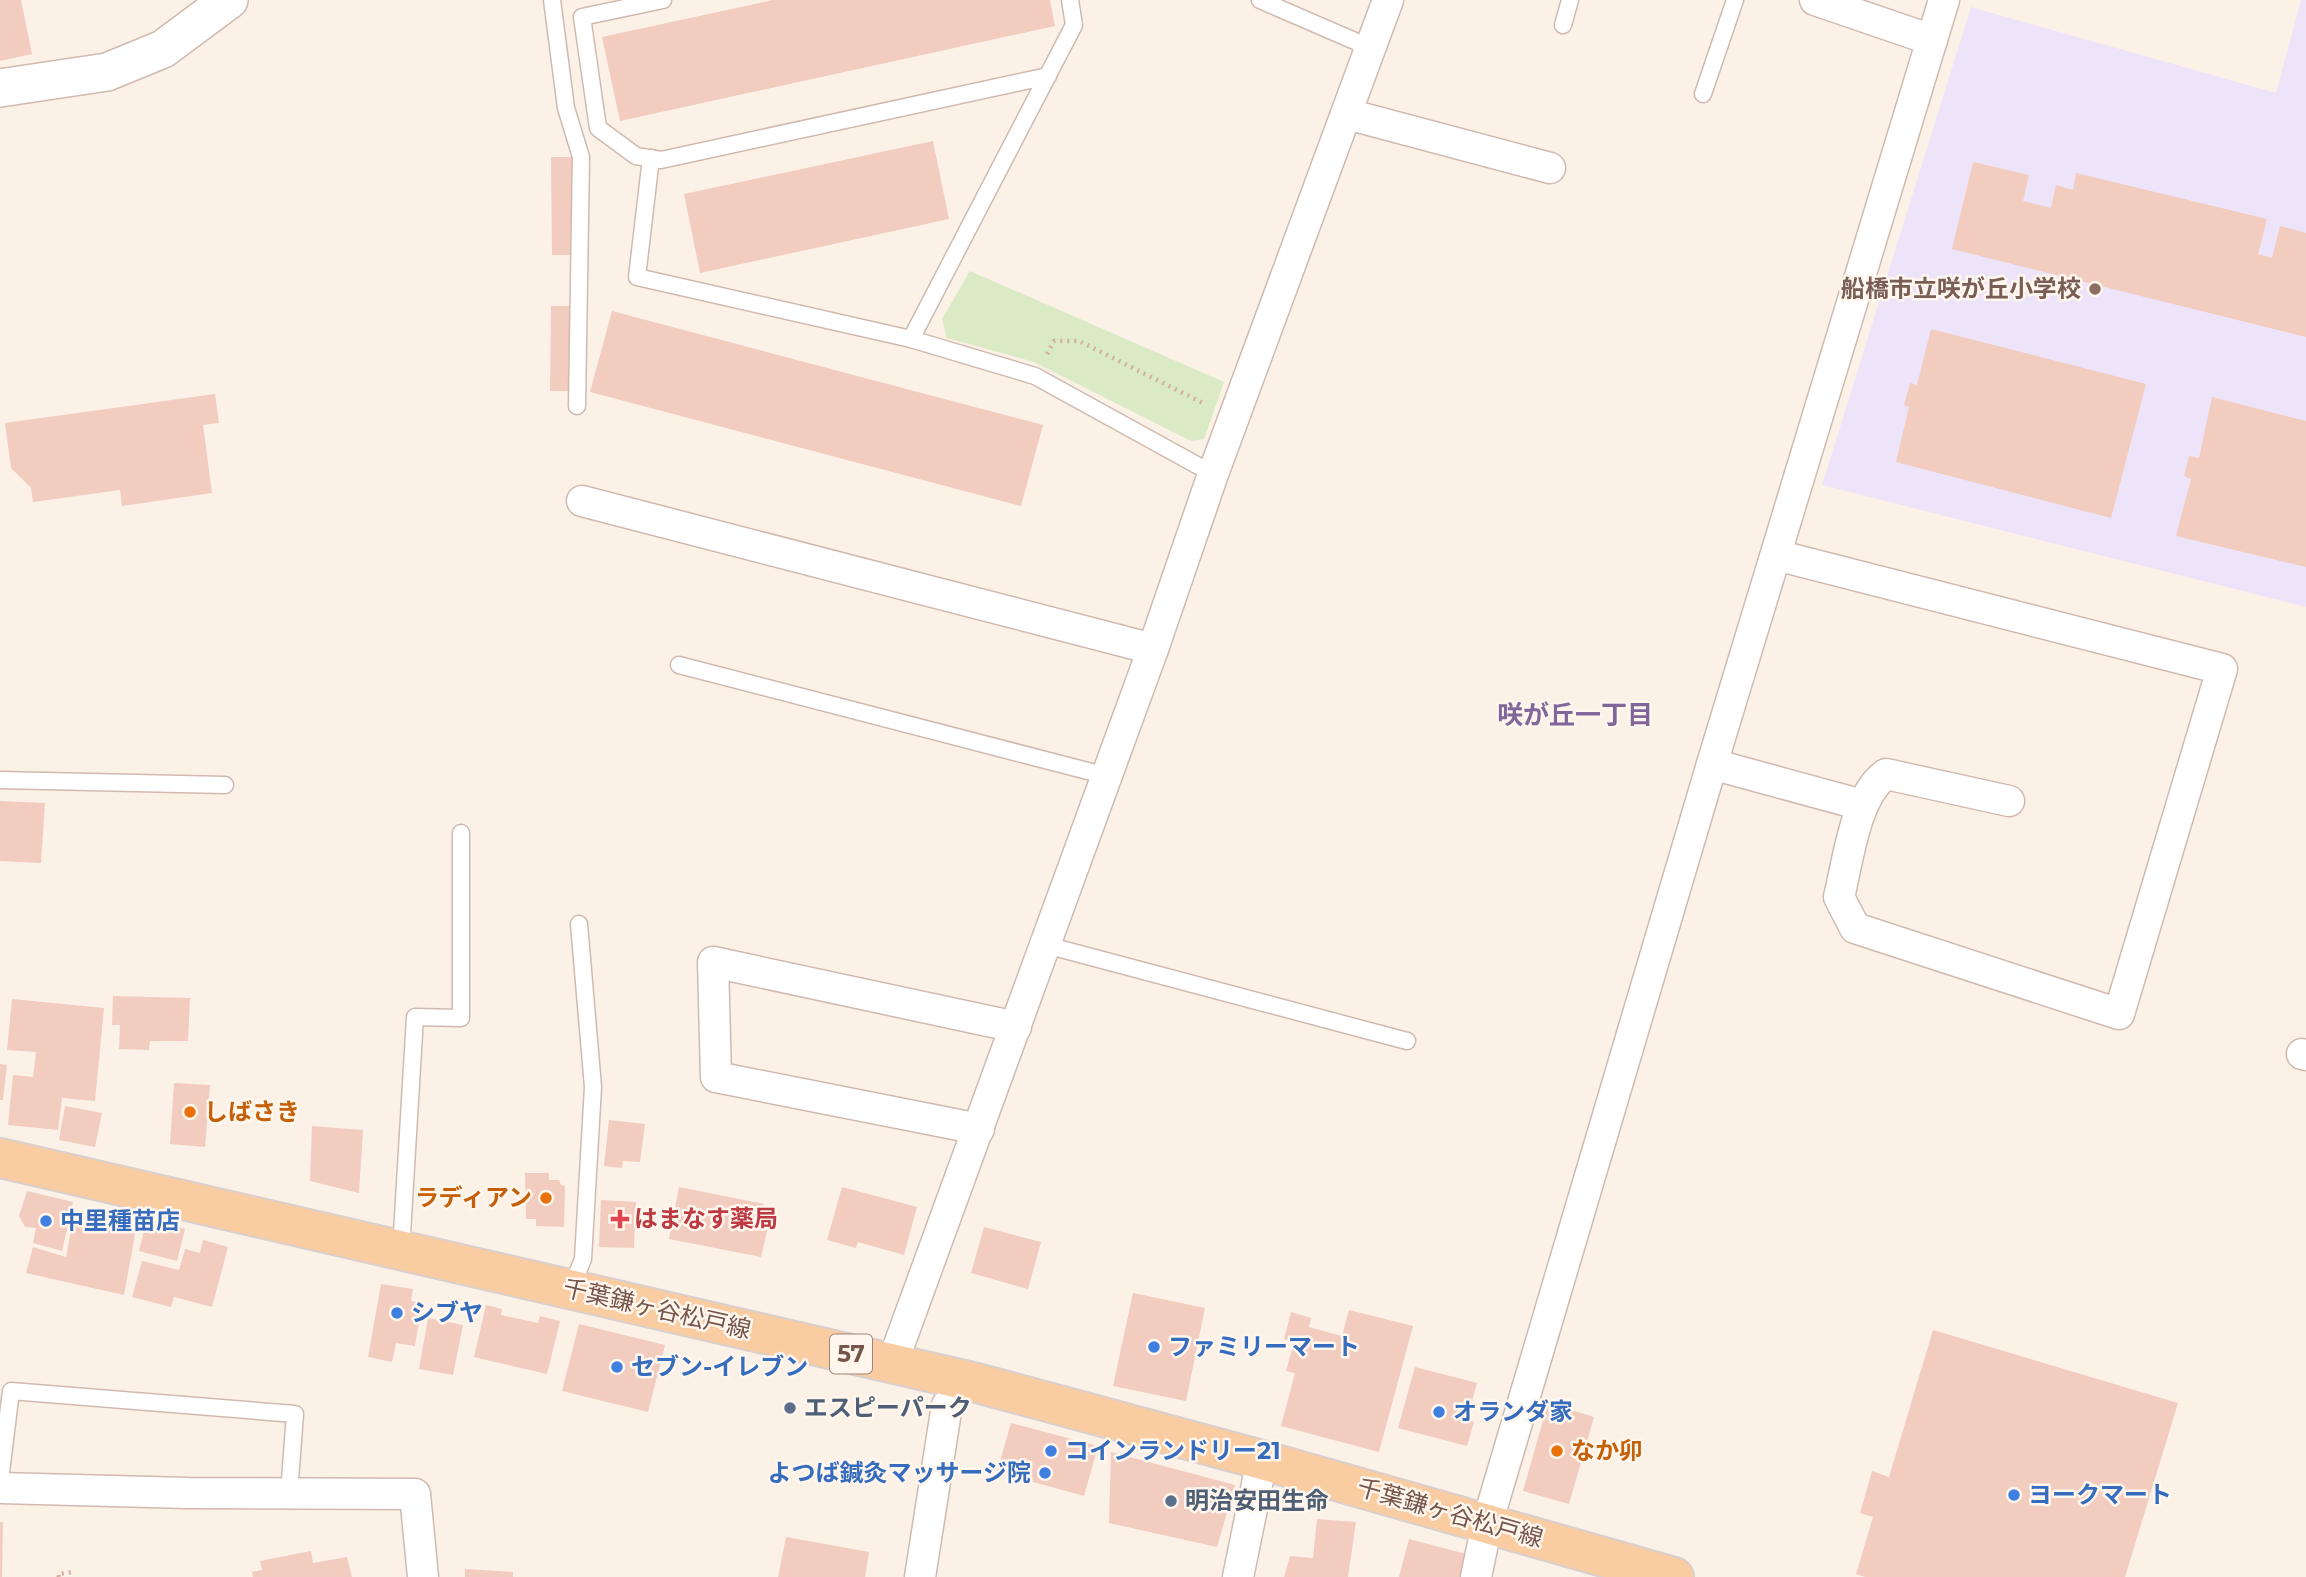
<svg xmlns="http://www.w3.org/2000/svg" width="2306" height="1577" viewBox="0 0 2306 1577" font-family="Montserrat,'Noto Sans JP',sans-serif">
  <rect width="100%" height="100%" fill="#fcf1e7"/>
  <polygon fill="#eee4f9" points="2301,0 2306,0 2306,607 1822,485 1971,7 2276,93"/>
  <polygon fill="#d9eac5" points="970,271 1224,382 1204,439 1191,441 1034,362 947,338 942,319"/>
  <g fill="#f1ccbf">
    <polygon points="0,0 21,0 32,54 0,61"/>
    <polygon points="773,0 1050,0 1055,26 620,121 602,37"/>
    <polygon points="933,141 949,219 700,273 684,194"/>
    <polygon points="551,157 573,157 574,255 552,255"/>
    <polygon points="1973,162 2029,175 2023,201 2051,208 2056,185 2073,190 2076,173 2267,219 2258,254 2272,258 2280,226 2306,233 2306,337 1952,249"/>
    <polygon points="551,306 572,306 571,391 550,391"/>
    <polygon points="612,311 1043,425 1021,506 590,392"/>
    <polygon points="1931,329 2146,384 2111,518 1896,462 1909,407 1904,405 1910,383 1917,385"/>
    <polygon points="215,394 219,423 203,425 212,493 122,506 120,490 33,502 31,488 11,468 5,423"/>
    <polygon points="2212,397 2306,421 2306,567 2176,536 2191,479 2184,476 2189,456 2199,458"/>
    <polygon points="0,801 45,803 41,863 0,861"/>
    <polygon points="113,996 190,998 188,1041 150,1041 149,1050 119,1049 120,1025 112,1025"/>
    <polygon points="12,999 104,1008 95,1101 62,1098 58,1130 8,1125 13,1075 33,1077 36,1052 7,1050"/>
    <polygon points="0,1064 7,1065 3,1100 0,1100"/>
    <polygon points="174,1083 210,1085 205,1147 170,1144"/>
    <polygon points="65,1106 102,1113 95,1147 59,1140"/>
    <polygon points="609,1120 645,1124 640,1162 623,1161 622,1168 604,1166"/>
    <polygon points="312,1126 363,1130 359,1193 310,1181"/>
    <polygon points="525,1173 549,1173 549,1180 559,1180 561,1185 565,1186 564,1227 536,1226 536,1219 526,1219"/>
    <polygon points="679,1187 764,1204 762,1212 771,1214 761,1257 669,1239"/>
    <polygon points="842,1187 917,1207 904,1255 858,1242 856,1248 827,1240"/>
    <polygon points="27,1191 73,1202 62,1251 33,1243 36,1228 25,1227 19,1216"/>
    <polygon points="601,1200 636,1202 634,1248 599,1247"/>
    <polygon points="90,1208 138,1218 124,1295 26,1273 33,1247 66,1257 73,1219 87,1222"/>
    <polygon points="147,1219 185,1229 177,1261 139,1251"/>
    <polygon points="984,1227 1041,1242 1028,1289 971,1273"/>
    <polygon points="203,1240 228,1247 212,1307 174,1297 171,1307 132,1297 142,1261 179,1270 185,1249 200,1253"/>
    <polygon points="381,1284 413,1289 411,1301 422,1303 415,1346 396,1343 392,1362 368,1357"/>
    <polygon points="1133,1293 1205,1308 1186,1401 1113,1386"/>
    <polygon points="486,1305 502,1309 501,1315 538,1323 540,1316 560,1321 547,1374 474,1357"/>
    <polygon points="1349,1310 1413,1326 1379,1452 1281,1426 1295,1373 1286,1371 1294,1342 1284,1339 1291,1312 1311,1318 1309,1327 1342,1336"/>
    <polygon points="428,1318 463,1325 453,1375 419,1369"/>
    <polygon points="579,1324 665,1345 648,1412 562,1391"/>
    <polygon points="1933,1330 2178,1403 2125,1577 1865,1577 1856,1574 1873,1517 1860,1513 1872,1471 1889,1477"/>
    <polygon points="1415,1367 1477,1383 1467,1420 1474,1422 1467,1446 1398,1428"/>
    <polygon points="1548,1403 1594,1417 1569,1504 1523,1491"/>
    <polygon points="1011,1423 1098,1446 1084,1496 997,1472"/>
    <polygon points="1111,1452 1235,1485 1217,1547 1109,1523"/>
    <polygon points="1317,1519 1356,1522 1348,1577 1284,1577 1290,1556 1313,1558"/>
    <polygon points="0,1522 3,1522 2,1577 0,1577"/>
    <polygon points="786,1537 869,1552 865,1577 778,1577"/>
    <polygon points="1409,1539 1466,1554 1460,1577 1399,1577"/>
    <polygon points="311,1551 313,1563 347,1557 352,1577 253,1577 252,1572 262,1570 260,1561"/>
    <polygon points="465,1569 513,1572 513,1577 465,1577"/>
  </g>
  <g fill="none" stroke-linecap="round" stroke-linejoin="round">
    <defs>
      <g id="service">
        <polyline points="552,0 566,108 581,157 577,406"/>
        <polyline points="663,0 582,17 598,128 636,156 661,160 1048,76"/>
        <polyline points="1260,0 1371,48"/>
        <polyline points="1563,25 1570,0"/>
        <polyline points="1703,94 1735,0"/>
        <polyline points="651,158 637,277 911,339 1035,376 1213,474"/>
        <polyline points="911,339 1074,25 1070,0"/>
        <polyline points="679,665 1107,776"/>
        <polyline points="0,780 225,785"/>
        <polyline points="1046,945 1407,1041"/>
        <polyline points="401,1250 415,1017 461,1018 461,833"/>
        <polyline points="571,1289 583,1259 593,1087 579,924"/>
        <polyline points="0,1480 11,1391 295,1414 289,1493"/>
      </g>
      <g id="minor">
        <polyline points="1815,0 1932,40"/>
        <polyline points="1347,114 1550,168"/>
        <polyline points="582,501 1153,649"/>
        <path d="M 1776,555 L 2222,669 L 2119,1014 L 1855,928 L 1839,897 C 1848,861 1855,796 1886,774 L 2009,801"/>
        <polyline points="1712,764 1862,805"/>
        <polyline points="2302,1054 2306,1055"/>
        <polyline points="979,1129 716,1077 713,962 1016,1027"/>
        <polyline points="892,1364 1153,649 1213,474 1388,0"/>
        <polyline points="0,1488 187,1493 415,1494 423,1577"/>
        <polyline points="920,1577 947,1405"/>
        <polyline points="1238,1577 1262,1460"/>
        <polyline points="1476,1577 1487,1524 1712,764 1944,0"/>
      </g>
      <polyline id="tertiary" points="0,88 107,72 163,49 229,0"/>
      <polyline id="primary" points="0,1158 977,1383 1262,1460 1674,1577"/>
    </defs>
    <use href="#service" stroke="#d0baaf" stroke-width="19"/>
    <use href="#minor" stroke="#d0baaf" stroke-width="33"/>
    <use href="#tertiary" stroke="#d0baaf" stroke-width="40"/>
    <use href="#primary" stroke="#d9cfcd" stroke-width="42"/>
    <g stroke="#d7afa2" stroke-width="4.5" stroke-dasharray="2 5" stroke-linecap="butt">
      <polyline points="1047,354 1054,341 1079,341 1205,404"/>
      <polyline points="59,1577 58,1574 73,1572"/>
    </g>
    <use href="#service" stroke="#fff" stroke-width="16"/>
    <use href="#minor" stroke="#fff" stroke-width="30"/>
    <use href="#tertiary" stroke="#fff" stroke-width="37"/>
    <use href="#primary" stroke="#f9cca1" stroke-width="38"/>
  </g>
  <circle fill="#8d6e63" stroke="#fff6ee" stroke-width="2.5" cx="2095" cy="289" r="7"/>
  <g fill="#e8710a" stroke="#fff6ee" stroke-width="2.5">
    <circle cx="190" cy="1112" r="7"/>
    <circle cx="546" cy="1198" r="7"/>
    <circle cx="1557" cy="1451" r="7"/>
  </g>
  <path fill="#e0444e" stroke="#fff6ee" stroke-width="2.5" d="M616.5 1208.5h7v7h7v7h-7v7h-7v-7h-7v-7h7z"/>
  <g fill="#3f7fe0" stroke="#fff6ee" stroke-width="2.5">
    <circle cx="46" cy="1221" r="7"/>
    <circle cx="397" cy="1313" r="7"/>
    <circle cx="1154" cy="1347" r="7"/>
    <circle cx="617" cy="1367" r="7"/>
    <circle cx="1439" cy="1412" r="7"/>
    <circle cx="1051" cy="1451" r="7"/>
    <circle cx="1045" cy="1473" r="7"/>
    <circle cx="2014" cy="1495" r="7"/>
  </g>
  <g fill="#5c6f8a" stroke="#fff6ee" stroke-width="2.5">
    <circle cx="790" cy="1408" r="7"/>
    <circle cx="1171" cy="1501" r="7"/>
  </g>
  <g text-anchor="middle" stroke-width="5" stroke-linejoin="round" paint-order="stroke">
    <rect fill="#fff6ee" stroke="#9f857c" stroke-width="2" x="830" y="1334.5" width="42" height="39" rx="5"/>
    <g font-size="23" font-weight="bold" fill="#76554b">
      <text x="851" y="1362">57</text>
    </g>
    <g font-size="24" font-weight="bold" fill="#785e54" stroke="#fff6ee" text-anchor="end">
      <text x="2081" y="297">船橋市立咲が丘小学校</text>
    </g>
    <g font-size="24" font-weight="bold" fill="#c56008" stroke="#fff6ee" text-anchor="start">
      <text x="204" y="1120">しばさき</text>
      <text x="532" y="1206" text-anchor="end">ラディアン</text>
      <text x="1571" y="1459">なか卯</text>
    </g>
    <g font-size="24" font-weight="bold" fill="#be3a42" stroke="#fff6ee" text-anchor="start">
      <text x="634" y="1227">はまなす薬局</text>
    </g>
    <g font-size="24" font-weight="bold" fill="#366cbe" stroke="#fff6ee" text-anchor="start">
      <text x="60" y="1229">中里種苗店</text>
      <text x="411" y="1321">シブヤ</text>
      <text x="1168" y="1355">ファミリーマート</text>
      <text x="631" y="1375">セブン-イレブン</text>
      <text x="1453" y="1420">オランダ家</text>
      <text x="1065" y="1459">コインランドリー21</text>
      <text x="1031" y="1481" text-anchor="end">よつば鍼灸マッサージ院</text>
      <text x="2028" y="1503">ヨークマート</text>
    </g>
    <g font-size="24" fill="#76554b" stroke="#fff6ee">
      <text transform="translate(657 1309) rotate(13)" y="8">千葉鎌ヶ谷松戸線</text>
      <text transform="translate(1450 1513) rotate(16)" y="8">千葉鎌ヶ谷松戸線</text>
    </g>
    <g font-size="24" font-weight="bold" fill="#4e5e75" stroke="#fff6ee" text-anchor="start">
      <text x="804" y="1416">エスピーパーク</text>
      <text x="1185" y="1509">明治安田生命</text>
    </g>
    <g font-size="26" font-weight="bold" fill="#816799" stroke="#fff6ee">
      <text x="1575" y="724">咲が丘一丁目</text>
    </g>
  </g>
</svg>
